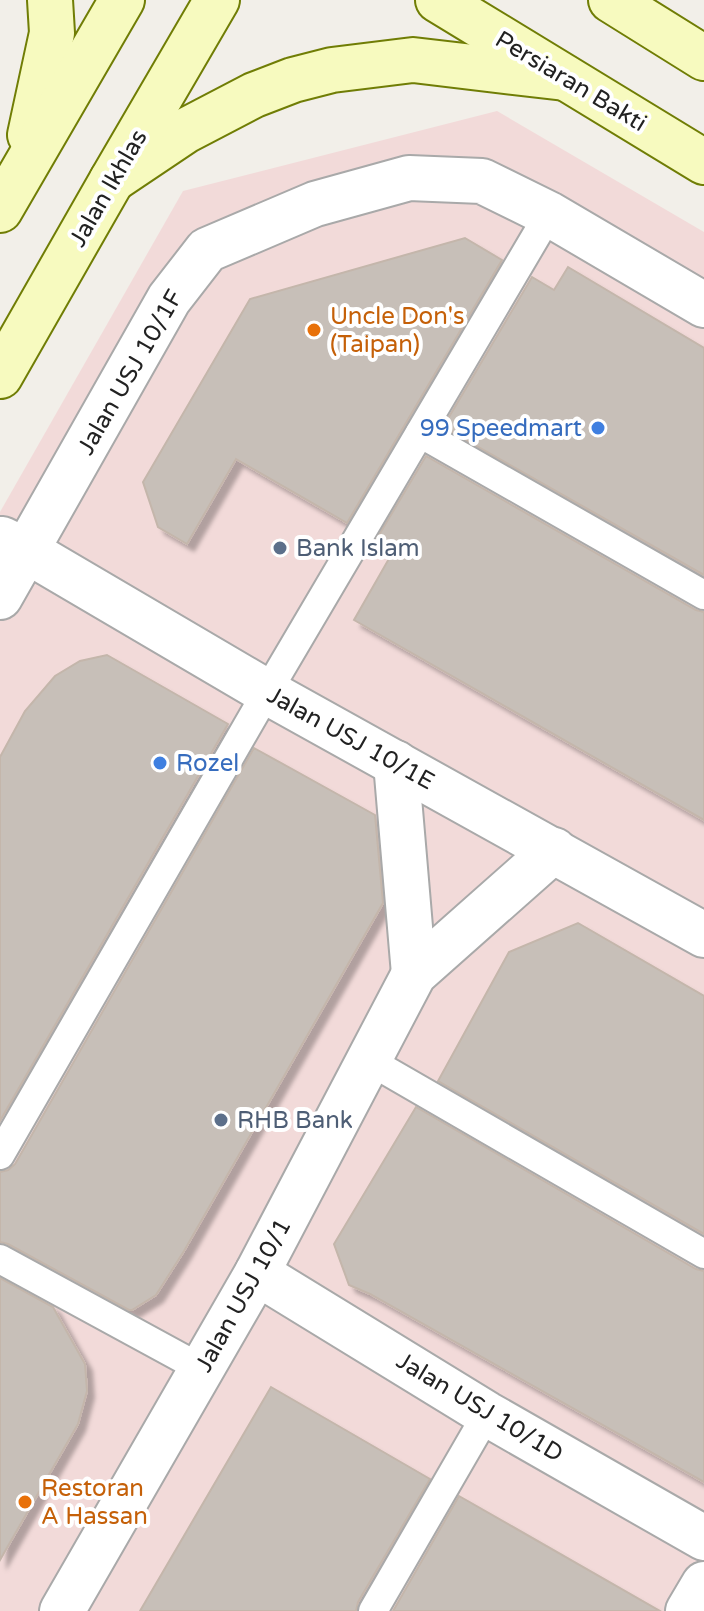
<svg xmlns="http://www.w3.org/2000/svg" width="704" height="1611" viewBox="0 0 704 1611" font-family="'Varela Round',sans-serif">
  <defs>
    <filter id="shadow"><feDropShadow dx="7" dy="7" stdDeviation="2" flood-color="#0004"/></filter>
  </defs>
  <rect width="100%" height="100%" fill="#f2efe9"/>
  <polygon fill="#f2dad9" points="497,111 704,232 704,1611 0,1611 0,512 183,191"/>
  <g fill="#c7bfb8" stroke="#c4b6ab" stroke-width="2" filter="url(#shadow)">
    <polygon points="465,238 502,260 347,523 236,459 187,544 158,527 143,482 250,299"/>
    <polygon points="568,267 704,348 704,575 443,427 532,277 554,290"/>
    <polygon points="426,456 696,610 704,612 704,820 354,620 394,550 376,540"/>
    <polygon points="107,655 228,724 0,1121 0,757 25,711 55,676 80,661"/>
    <polygon points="254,748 375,815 383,903 184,1251 156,1295 132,1310 129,1310 8,1244 0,1242 0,1172 8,1170 15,1164"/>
    <polygon points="578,923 704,996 704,1234 438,1081 509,952"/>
    <polygon points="416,1107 696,1269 704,1271 704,1482 370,1294 349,1285 334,1244"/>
    <polygon points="0,1278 53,1307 85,1364 87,1391 78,1424 0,1560"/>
    <polygon points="271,1387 430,1479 358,1602 356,1611 140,1611"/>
    <polygon points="459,1496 660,1611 393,1611"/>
  </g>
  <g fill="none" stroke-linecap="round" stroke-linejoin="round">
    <defs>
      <g id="lane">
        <polyline points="420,433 704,595"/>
        <polyline points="368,1060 704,1254"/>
        <polyline points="0,1155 267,692 549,214"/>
        <polyline points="0,1259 202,1369"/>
        <polyline points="373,1611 487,1414"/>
      </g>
      <g id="street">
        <polyline points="2,539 27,551 267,692 704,935"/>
        <polyline points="0,597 169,299 207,250 315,204 409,178 482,181 549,214 704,305"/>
        <polyline points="396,763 414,974"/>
        <polyline points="257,1273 487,1414 704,1538"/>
        <polyline points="62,1611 257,1273 414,974 554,850"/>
        <polyline points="688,1611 704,1584"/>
      </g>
      <g id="secondary">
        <polyline points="438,0 704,162"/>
        <polyline points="611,0 704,58"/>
        <polyline points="30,135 52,33 50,0"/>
        <polyline points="112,180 185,131 254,95 293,80 332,70 413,60 565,78"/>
        <polyline points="0,210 122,0"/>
        <polyline points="0,376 112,180 217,0"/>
      </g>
    </defs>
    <use href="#lane" stroke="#a9a9a9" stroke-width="32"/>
    <use href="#street" stroke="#a9a9a9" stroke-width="48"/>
    <use href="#secondary" stroke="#707d05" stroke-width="48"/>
    <use href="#lane" stroke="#fff" stroke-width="28"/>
    <use href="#street" stroke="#fff" stroke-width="44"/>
    <use href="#secondary" stroke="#f7fabf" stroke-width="44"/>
  </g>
  <g fill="#e8710a" stroke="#fff" stroke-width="3">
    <circle cx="314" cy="330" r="8"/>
    <circle cx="25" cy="1502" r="8"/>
  </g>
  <g fill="#3f7fe0" stroke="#fff" stroke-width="3">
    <circle cx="598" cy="428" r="8"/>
    <circle cx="160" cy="763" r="8"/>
  </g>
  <g fill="#5c6f8a" stroke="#fff" stroke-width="3">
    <circle cx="280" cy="548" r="8"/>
    <circle cx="221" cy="1120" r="8"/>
  </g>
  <g text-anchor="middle" stroke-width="8" stroke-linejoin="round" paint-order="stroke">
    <g font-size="24" fill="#222" stroke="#fff">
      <text transform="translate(571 81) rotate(31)" y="8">Persiaran Bakti</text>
      <text transform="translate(108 188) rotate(-60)" y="8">Jalan Ikhlas</text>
      <text transform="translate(130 372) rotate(-60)" y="8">Jalan USJ 10/1F</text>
      <text transform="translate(351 738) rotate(29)" y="8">Jalan USJ 10/1E</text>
      <text transform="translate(243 1295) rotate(-61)" y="8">Jalan USJ 10/1</text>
      <text transform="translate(480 1407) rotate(31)" y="8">Jalan USJ 10/1D</text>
    </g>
    <g font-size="24" fill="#c56008" stroke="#fff" text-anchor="start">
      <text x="330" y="324">Uncle Don's<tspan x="330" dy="28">(Taipan)</tspan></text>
      <text x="41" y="1496">Restoran<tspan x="41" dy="28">A Hassan</tspan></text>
    </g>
    <g font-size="24" fill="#366cbe" stroke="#fff" text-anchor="end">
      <text x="582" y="436">99 Speedmart</text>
      <text x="176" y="771" text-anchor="start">Rozel</text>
    </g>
    <g font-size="24" fill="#4e5e75" stroke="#fff" text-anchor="start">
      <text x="296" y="556">Bank Islam</text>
      <text x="237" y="1128">RHB Bank</text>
    </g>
  </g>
</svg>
